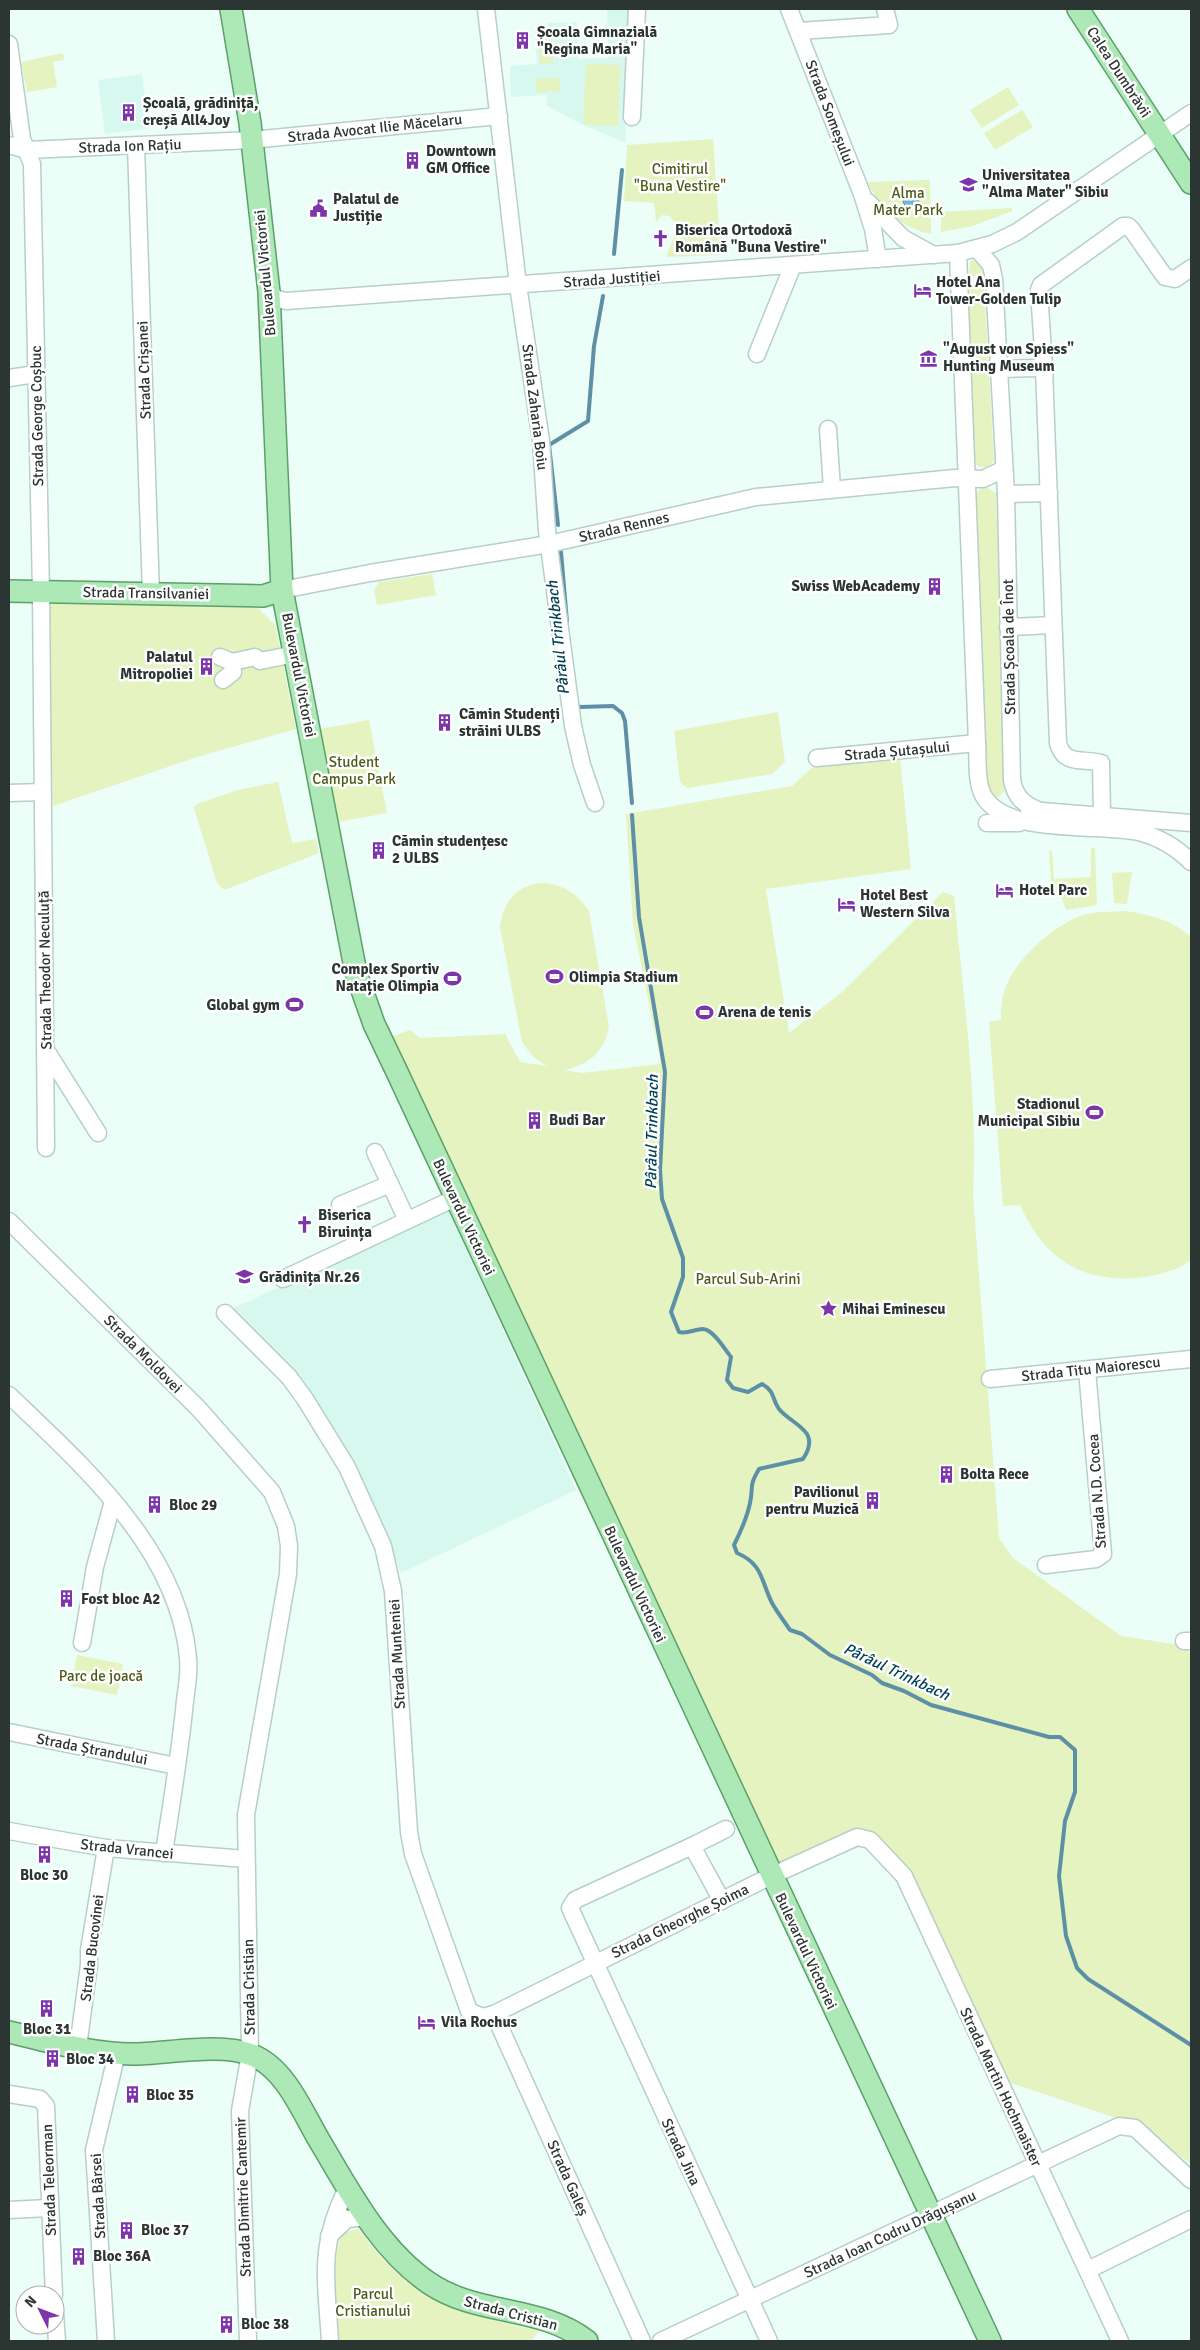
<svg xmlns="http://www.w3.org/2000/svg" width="1200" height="2350" viewBox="0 0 1200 2350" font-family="Signika,sans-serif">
  <rect width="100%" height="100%" fill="#ebfef8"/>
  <g fill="#d7f8ee">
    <polygon points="607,9 633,9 625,111 626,143 583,125 546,105 547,95 511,97 510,66 537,64 535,28 548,27 548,23 577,22 578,59 608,58"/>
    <polygon points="142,74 149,128 105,134 98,80"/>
    <polygon points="448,1210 576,1490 401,1573 366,1485 345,1449 229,1310"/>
  </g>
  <g fill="#e4f3c0">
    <polygon points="552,38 553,63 540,64 539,39"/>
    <polygon points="63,53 64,60 53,62 57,87 27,92 21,62"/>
    <polygon points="586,64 620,65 618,126 583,125"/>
    <polygon points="560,78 560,91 536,93 536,79"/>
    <polygon points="1008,87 1019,105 982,128 970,110"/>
    <polygon points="1022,110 1033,127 995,150 984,133"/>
    <path d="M 713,139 L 721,255 L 666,257 C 671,243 681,228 670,216 L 662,215 L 656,222 L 654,203 L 624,201 L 627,145 Z"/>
    <path d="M 930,180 L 931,234 C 902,228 879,209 868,182 Z"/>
    <polygon points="1012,208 1012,211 973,226 941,232 941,212"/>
    <polygon points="975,258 980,262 984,275 982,278 969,275 970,262"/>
    <path d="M 984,283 L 994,461 L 988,467 C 981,468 978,467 974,462 L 967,285 Z"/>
    <polygon points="987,487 996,494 1006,789 999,797 994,797 985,790 974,495 982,488"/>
    <polygon points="432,574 436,595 377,605 374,591 379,582"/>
    <polygon points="46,596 243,604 258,608 275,625 296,729 194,758 53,806"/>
    <polygon points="778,712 785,762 772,774 687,788 680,782 674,731"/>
    <polygon points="369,720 387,813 338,822 320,729"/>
    <path d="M 900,756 L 911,869 L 766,889 L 789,1033 L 841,993 L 943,892 L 954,896 C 963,995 978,1096 973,1195 L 999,1538 L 1013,1558 L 1121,1636 L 1187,1646 L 1191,1657 L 1191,2164 L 1140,2126 L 996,2078 L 904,1876 L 870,1840 L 771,1876 L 382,1040 L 410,1030 L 420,1038 L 505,1034 L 520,1062 L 547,1066 L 533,1057 L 522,1042 L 500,927 C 506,874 563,870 589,911 L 609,1027 C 604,1053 588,1065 564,1070 L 582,1073 L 661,1064 L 633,924 L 626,814 L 792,786 L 815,765 Z"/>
    <polygon points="278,782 292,843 316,839 319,853 227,889 223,889 217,883 194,808 197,804 238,790"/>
    <polygon points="1091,848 1095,848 1097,905 1066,910 1061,895 1052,896 1049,851 1052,851 1054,879 1091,877"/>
    <polygon points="1132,872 1127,904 1114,903 1112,873"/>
    <path d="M 1126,911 C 1150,915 1173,920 1191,937 L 1191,1260 C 1177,1271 1156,1276 1137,1278 C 1078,1282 1044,1257 1020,1205 L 1003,1206 L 989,1022 L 1001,1020 C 1001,1014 1001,1007 1002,1001 C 1007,966 1048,929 1080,916 C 1094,911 1111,912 1126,911 Z"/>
    <polygon points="77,1655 123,1664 117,1695 71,1686"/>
    <path d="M 357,2229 C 365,2234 366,2240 372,2246 C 382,2260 400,2276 414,2286 C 450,2313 496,2320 539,2331 L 531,2341 L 335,2341 L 331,2278 L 340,2237 L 343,2233 Z"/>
  </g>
  <circle fill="#72b7d7" stroke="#5d90a6" cx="911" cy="200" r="8"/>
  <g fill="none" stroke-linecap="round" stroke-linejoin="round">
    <g stroke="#5d90a6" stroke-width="4">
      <polyline points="614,254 622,170"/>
      <polyline points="558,525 549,445 588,421 594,346 603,296"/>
      <polyline points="561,552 567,622"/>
      <polyline points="576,704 580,707 613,706 622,713 625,721 632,803"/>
      <path d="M 632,815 L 639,917 L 665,1072 L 660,1170 L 662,1199 L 683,1258 L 683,1277 L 671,1312 L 679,1332 C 688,1334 695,1329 703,1329 C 714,1330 725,1350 731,1357 L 727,1380 L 733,1388 L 748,1392 L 762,1384 C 776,1392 771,1398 779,1409 C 793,1426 822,1430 803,1459 L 759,1469 C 748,1488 754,1485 750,1503 C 747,1518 741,1531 734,1545 L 737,1553 C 763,1564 761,1581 772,1603 C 777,1612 784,1621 790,1630 L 802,1634 L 830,1655 L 872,1675 L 882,1683 L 904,1691 L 931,1705 L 1049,1737 L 1060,1737 L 1075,1750 L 1075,1792 L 1065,1821 L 1059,1876 L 1066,1936 L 1077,1968 L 1088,1979 L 1191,2045"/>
    </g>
    <defs>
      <g id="minor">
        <polyline points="486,9 518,285 541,441 547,531 573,726 582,765 595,803"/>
        <polyline points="789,9 862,194 873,229 878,259"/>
        <polyline points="799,31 889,25 885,9"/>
        <polyline points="9,44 22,139 32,164 41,591 46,1148"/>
        <polyline points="632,117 637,9"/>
        <polyline points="9,145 27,150 252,140 499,116"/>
        <polyline points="136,146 151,594"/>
        <polyline points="868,202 903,238 934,255"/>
        <path d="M 977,249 L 991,265 L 994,279 L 1006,494 L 1012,780 C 1015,797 1024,805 1040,811"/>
        <path d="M 958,253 L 977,743 C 978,759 976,779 982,793 C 1002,837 1098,823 1139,832 C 1158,837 1177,848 1191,862"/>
        <polyline points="269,292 277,299 286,301 958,253 992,244 1017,232 1191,113"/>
        <polyline points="757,354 793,265"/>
        <polyline points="999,369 1044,368"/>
        <polyline points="9,378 36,374"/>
        <polyline points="828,429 832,489"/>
        <polyline points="1006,494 1049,493"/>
        <polyline points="282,590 370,573 549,544 756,497 955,478 983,479 1004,469"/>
        <polyline points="1008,627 1053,625"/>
        <polyline points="220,657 232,662 233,672 223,680"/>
        <polyline points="232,662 255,657 260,661 295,654"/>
        <polyline points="817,758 977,743"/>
        <polyline points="9,793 42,792"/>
        <polyline points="1029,810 1191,823"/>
        <path d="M 1102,815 L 1101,763 C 1083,758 1064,766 1058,743 L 1044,368 L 1039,290 L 1041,285 L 1123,226 L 1128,226 L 1132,230 L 1165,277 L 1175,279 L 1191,268"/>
        <polyline points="987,823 1019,823"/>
        <polyline points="46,1050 98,1133"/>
        <polyline points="375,1152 407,1220"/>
        <polyline points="340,1205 390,1184"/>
        <polyline points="9,1221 199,1409 272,1492 286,1526 289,1546 288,1574 246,1815 250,2054 240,2111 248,2341"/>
        <polyline points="283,1279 455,1198"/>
        <polyline points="225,1313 289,1377 305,1399 347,1467 383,1546 393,1591 409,1832 413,1854 469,2011 482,2017 494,2014 771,1876 857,1837 870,1840 904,1876 1120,2341"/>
        <polyline points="990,1379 1191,1359"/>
        <path d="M 9,1395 C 83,1466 179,1550 188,1658 C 190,1676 185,1694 184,1711 C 179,1758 171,1806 164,1853"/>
        <polyline points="1046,1565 1096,1559 1103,1554 1087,1370"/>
        <polyline points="1184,1641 1191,1641"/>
        <polyline points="82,1643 95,1567 113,1501"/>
        <polyline points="9,1732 176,1766"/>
        <polyline points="9,1831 106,1848 246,1859"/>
        <polyline points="692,1846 726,1829"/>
        <polyline points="722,1901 692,1846 575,1900 570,1908 769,2341"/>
        <polyline points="494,2014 642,2341"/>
        <polyline points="78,2047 89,1965 89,1950 106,1848"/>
        <polyline points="9,2094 40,2099 46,2106 54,2295"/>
        <polyline points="9,2210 49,2208"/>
        <polyline points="329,2236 347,2219 368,2217"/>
        <polyline points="1088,2270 1191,2219"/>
        <polyline points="55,2314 57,2341"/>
        <polyline points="106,2341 94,2150 117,2053"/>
        <path d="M 330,2341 C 326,2279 318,2246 347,2188"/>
        <polyline points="661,2341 1119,2126 1135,2128 1191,2180"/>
      </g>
      <g id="major">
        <polyline points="231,9 250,123 269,292 282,590 356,973 374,1024 397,1072 990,2341"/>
        <polyline points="1078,9 1191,183"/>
        <polyline points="9,591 263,596 282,590"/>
        <path d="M 9,2032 C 49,2041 91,2054 132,2054 C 166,2054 221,2042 252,2055 C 285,2068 302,2111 319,2140 C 349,2190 379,2249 429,2283 C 477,2316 541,2305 587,2341"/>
      </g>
    </defs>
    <use href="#minor" stroke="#b7cfc7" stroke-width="19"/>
    <use href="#major" stroke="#5ca069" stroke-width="24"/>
    <use href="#minor" stroke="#fff" stroke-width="16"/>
    <use href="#major" stroke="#ade8b7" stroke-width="21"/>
  </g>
  <defs>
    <symbol id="building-bare" viewBox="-9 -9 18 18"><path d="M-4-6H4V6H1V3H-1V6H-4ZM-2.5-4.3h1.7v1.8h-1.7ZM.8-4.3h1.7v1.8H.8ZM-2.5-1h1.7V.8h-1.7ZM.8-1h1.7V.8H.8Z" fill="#7d36a9" stroke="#fff" stroke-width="2.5" paint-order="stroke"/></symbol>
    <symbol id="university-bare" viewBox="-9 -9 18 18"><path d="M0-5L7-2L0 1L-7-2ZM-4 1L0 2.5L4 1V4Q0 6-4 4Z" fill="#7d36a9" stroke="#fff" stroke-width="2.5" paint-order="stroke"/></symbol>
    <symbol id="civic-bare" viewBox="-9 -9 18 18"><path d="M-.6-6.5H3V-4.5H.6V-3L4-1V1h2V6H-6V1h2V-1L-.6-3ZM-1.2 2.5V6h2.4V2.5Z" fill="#7d36a9" stroke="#fff" stroke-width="2.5" paint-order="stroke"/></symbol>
    <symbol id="church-bare" viewBox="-9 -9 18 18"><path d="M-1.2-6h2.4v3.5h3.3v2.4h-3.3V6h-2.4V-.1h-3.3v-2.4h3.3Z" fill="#7d36a9" stroke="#fff" stroke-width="2.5" paint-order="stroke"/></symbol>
    <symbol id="hotel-bare" viewBox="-9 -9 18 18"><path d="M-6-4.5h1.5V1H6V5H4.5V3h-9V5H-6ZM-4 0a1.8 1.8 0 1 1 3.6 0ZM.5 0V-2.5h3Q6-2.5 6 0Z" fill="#7d36a9" stroke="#fff" stroke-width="2.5" paint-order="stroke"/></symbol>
    <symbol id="museum-bare" viewBox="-9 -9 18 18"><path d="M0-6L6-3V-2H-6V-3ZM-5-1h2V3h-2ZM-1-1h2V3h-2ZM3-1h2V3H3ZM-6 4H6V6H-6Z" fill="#7d36a9" stroke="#fff" stroke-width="2.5" paint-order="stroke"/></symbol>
    <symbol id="stadium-bare" viewBox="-9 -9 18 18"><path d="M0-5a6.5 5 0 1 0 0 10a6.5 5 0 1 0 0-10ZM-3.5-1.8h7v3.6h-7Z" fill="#7d36a9" stroke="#fff" stroke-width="2.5" paint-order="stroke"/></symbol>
    <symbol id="school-bare" viewBox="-9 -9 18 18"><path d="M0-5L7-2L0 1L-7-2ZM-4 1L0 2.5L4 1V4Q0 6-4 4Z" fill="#7d36a9" stroke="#fff" stroke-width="2.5" paint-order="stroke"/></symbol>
    <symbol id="sight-bare" viewBox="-9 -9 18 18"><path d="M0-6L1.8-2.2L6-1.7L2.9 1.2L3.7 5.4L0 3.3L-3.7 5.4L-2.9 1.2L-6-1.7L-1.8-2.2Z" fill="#7d36a9" stroke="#fff" stroke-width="2.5" paint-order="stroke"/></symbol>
  </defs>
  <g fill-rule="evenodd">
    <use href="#building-bare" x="510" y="28" width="25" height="25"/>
    <use href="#building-bare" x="116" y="100" width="25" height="25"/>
    <use href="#building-bare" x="400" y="148" width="25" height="25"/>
    <use href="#university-bare" x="956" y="172" width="25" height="25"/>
    <use href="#civic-bare" x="306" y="196" width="25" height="25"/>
    <use href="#church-bare" x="648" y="226" width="25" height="25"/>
    <use href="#hotel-bare" x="910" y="278" width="25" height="25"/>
    <use href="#museum-bare" x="916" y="346" width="25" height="25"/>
    <use href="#building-bare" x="922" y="574" width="25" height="25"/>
    <use href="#building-bare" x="194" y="654" width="25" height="25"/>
    <use href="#building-bare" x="432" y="710" width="25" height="25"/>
    <use href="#building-bare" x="366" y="838" width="25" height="25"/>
    <use href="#hotel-bare" x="992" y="878" width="25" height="25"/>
    <use href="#hotel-bare" x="834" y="892" width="25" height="25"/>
    <use href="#stadium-bare" x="542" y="964" width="25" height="25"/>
    <use href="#stadium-bare" x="440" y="966" width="25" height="25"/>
    <use href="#stadium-bare" x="282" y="992" width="25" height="25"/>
    <use href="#stadium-bare" x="692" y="1000" width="25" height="25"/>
    <use href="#stadium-bare" x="1082" y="1100" width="25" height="25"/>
    <use href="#building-bare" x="522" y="1108" width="25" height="25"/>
    <use href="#church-bare" x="292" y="1212" width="25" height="25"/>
    <use href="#school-bare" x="232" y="1264" width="25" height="25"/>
    <use href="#sight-bare" x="816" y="1296" width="25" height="25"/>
    <use href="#building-bare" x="934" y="1462" width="25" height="25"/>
    <use href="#building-bare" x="860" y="1488" width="25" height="25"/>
    <use href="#building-bare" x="142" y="1492" width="25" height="25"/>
    <use href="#building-bare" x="54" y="1586" width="25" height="25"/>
    <use href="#building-bare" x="32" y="1842" width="25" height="25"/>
    <use href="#building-bare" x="34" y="1996" width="25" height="25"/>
    <use href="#hotel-bare" x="414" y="2010" width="25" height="25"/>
    <use href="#building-bare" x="40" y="2046" width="25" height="25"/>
    <use href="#building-bare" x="120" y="2082" width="25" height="25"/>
    <use href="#building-bare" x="114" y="2218" width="25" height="25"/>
    <use href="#building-bare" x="66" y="2244" width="25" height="25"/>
    <use href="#building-bare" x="214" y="2312" width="25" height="25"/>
  </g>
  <g text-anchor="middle" stroke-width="5" stroke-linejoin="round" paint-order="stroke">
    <g font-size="15" font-weight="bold" fill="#2b3532" stroke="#fff" text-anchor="start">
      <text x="537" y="37">Școala Gimnazială<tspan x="537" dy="17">"Regina Maria"</tspan></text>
      <text x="143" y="108">Școală, grădiniță,<tspan x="143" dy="17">creșă All4Joy</tspan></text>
      <text x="426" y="156">Downtown<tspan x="426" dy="17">GM Office</tspan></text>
      <text x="982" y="180">Universitatea<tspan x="982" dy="17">"Alma Mater" Sibiu</tspan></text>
      <text x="333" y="204">Palatul de<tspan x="333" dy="17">Justiție</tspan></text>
      <text x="675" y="235">Biserica Ortodoxă<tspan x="675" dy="17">Română "Buna Vestire"</tspan></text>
      <text x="936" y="287">Hotel Ana<tspan x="936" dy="17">Tower-Golden Tulip</tspan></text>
      <text x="943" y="354">"August von Spiess"<tspan x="943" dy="17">Hunting Museum</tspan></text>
      <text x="920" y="591" text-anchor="end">Swiss WebAcademy</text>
      <text x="193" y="662" text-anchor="end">Palatul<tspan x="193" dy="17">Mitropoliei</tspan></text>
      <text x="459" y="719">Cămin Studenți<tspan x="459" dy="17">străini ULBS</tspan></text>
      <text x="392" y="846">Cămin studențesc<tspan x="392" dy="17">2 ULBS</tspan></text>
      <text x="1019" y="895">Hotel Parc</text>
      <text x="860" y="900">Hotel Best<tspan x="860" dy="17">Western Silva</tspan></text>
      <text x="439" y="974" text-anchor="end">Complex Sportiv<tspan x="439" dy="17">Natație Olimpia</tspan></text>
      <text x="569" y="982">Olimpia Stadium</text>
      <text x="280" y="1010" text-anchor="end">Global gym</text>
      <text x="718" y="1017">Arena de tenis</text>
      <text x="1080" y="1109" text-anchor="end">Stadionul<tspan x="1080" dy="17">Municipal Sibiu</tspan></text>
      <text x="549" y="1125">Budi Bar</text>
      <text x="318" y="1220">Biserica<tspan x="318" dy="17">Biruința</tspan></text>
      <text x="259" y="1282">Grădinița Nr.26</text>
      <text x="842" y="1314">Mihai Eminescu</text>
      <text x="960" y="1479">Bolta Rece</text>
      <text x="859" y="1497" text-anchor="end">Pavilionul<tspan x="859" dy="17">pentru Muzică</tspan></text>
      <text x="169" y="1510">Bloc 29</text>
      <text x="81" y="1604">Fost bloc A2</text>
      <text x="44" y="1880" text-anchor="middle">Bloc 30</text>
      <text x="441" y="2027">Vila Rochus</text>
      <text x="47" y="2034" text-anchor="middle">Bloc 31</text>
      <text x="66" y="2064">Bloc 34</text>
      <text x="146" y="2100">Bloc 35</text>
      <text x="141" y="2235">Bloc 37</text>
      <text x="93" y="2261">Bloc 36A</text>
      <text x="241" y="2329">Bloc 38</text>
    </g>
    <g font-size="15" fill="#2b3532" stroke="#fff">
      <text transform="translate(1119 72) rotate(57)" y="5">Calea Dumbrăvii</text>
      <text transform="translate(830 113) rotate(69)" y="5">Strada Someșului</text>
      <text transform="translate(375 128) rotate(-6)" y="5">Strada Avocat Ilie Măcelaru</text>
      <text transform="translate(130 146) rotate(-2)" y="5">Strada Ion Rațiu</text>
      <text transform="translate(265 273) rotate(-95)" y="5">Bulevardul Victoriei</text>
      <text transform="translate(612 279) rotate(-4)" y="5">Strada Justiției</text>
      <text transform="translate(144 370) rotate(-92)" y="5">Strada Crișanei</text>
      <text transform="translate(535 407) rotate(83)" y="5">Strada Zaharia Boiu</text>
      <text transform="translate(37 416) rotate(-91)" y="5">Strada George Coșbuc</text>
      <text transform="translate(624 527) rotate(-13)" y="5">Strada Rennes</text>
      <text transform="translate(146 593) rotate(1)" y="5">Strada Transilvaniei</text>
      <text transform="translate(1009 647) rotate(-91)" y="5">Strada Școala de Înot</text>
      <text transform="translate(299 675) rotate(79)" y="5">Bulevardul Victoriei</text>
      <text transform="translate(897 751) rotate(-5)" y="5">Strada Șutașului</text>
      <text transform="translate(45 970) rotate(-91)" y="5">Strada Theodor Neculuță</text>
      <text transform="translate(464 1217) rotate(65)" y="5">Bulevardul Victoriei</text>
      <text transform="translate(143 1354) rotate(45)" y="5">Strada Moldovei</text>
      <text transform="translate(1091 1369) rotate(-6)" y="5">Strada Titu Maiorescu</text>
      <text transform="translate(1097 1491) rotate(-94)" y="5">Strada N.D. Cocea</text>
      <text transform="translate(635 1584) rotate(65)" y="5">Bulevardul Victoriei</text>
      <text transform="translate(397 1654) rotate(-93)" y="5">Strada Munteniei</text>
      <text transform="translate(92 1749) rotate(11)" y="5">Strada Ștrandului</text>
      <text transform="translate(127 1849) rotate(6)" y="5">Strada Vrancei</text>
      <text transform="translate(680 1921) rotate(-26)" y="5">Strada Gheorghe Șoima</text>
      <text transform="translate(92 1948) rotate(-83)" y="5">Strada Bucovinei</text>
      <text transform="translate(806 1951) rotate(65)" y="5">Bulevardul Victoriei</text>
      <text transform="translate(249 1987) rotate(-91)" y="5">Strada Cristian</text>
      <text transform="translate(1001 2087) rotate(65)" y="5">Strada Martin Hochmaister</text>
      <text transform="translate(681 2152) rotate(65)" y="5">Strada Jina</text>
      <text transform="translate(568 2178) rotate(66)" y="5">Strada Galeș</text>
      <text transform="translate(49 2180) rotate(-92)" y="5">Strada Teleorman</text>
      <text transform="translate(98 2196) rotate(-93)" y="5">Strada Bârsei</text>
      <text transform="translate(243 2197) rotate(-92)" y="5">Strada Dimitrie Cantemir</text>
      <text transform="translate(890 2234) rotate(-25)" y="5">Strada Ioan Codru Drăgușanu</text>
      <text transform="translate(511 2313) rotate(15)" y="5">Strada Cristian</text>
    </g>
    <g font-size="15" fill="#4d5b19" stroke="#fff">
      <text x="680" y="174">Cimitirul<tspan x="680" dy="17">"Buna Vestire"</tspan></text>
      <text x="908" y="198">Alma<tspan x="908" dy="17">Mater Park</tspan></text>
      <text x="354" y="767">Student<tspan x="354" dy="17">Campus Park</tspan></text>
      <text x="748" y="1284">Parcul Sub-Arini</text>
      <text x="101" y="1681">Parc de joacă</text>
      <text x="373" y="2299">Parcul<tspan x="373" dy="17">Cristianului</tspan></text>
    </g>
    <g font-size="16" font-style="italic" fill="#003f55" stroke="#fff">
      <text transform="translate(557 638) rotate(-96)" y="6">Pârâul Trinkbach</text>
      <text transform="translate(651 1132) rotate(-89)" y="6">Pârâul Trinkbach</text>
      <text transform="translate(897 1671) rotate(25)" y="6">Pârâul Trinkbach</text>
    </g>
  </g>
  <rect width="1200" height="2350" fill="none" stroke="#2b3532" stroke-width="20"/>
  <g transform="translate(40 2310) rotate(312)"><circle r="24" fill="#ffffff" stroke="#aaaead"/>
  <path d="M0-4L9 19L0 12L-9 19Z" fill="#7d36a9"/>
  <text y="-8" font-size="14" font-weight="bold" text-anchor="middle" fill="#2b3532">N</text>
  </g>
</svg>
